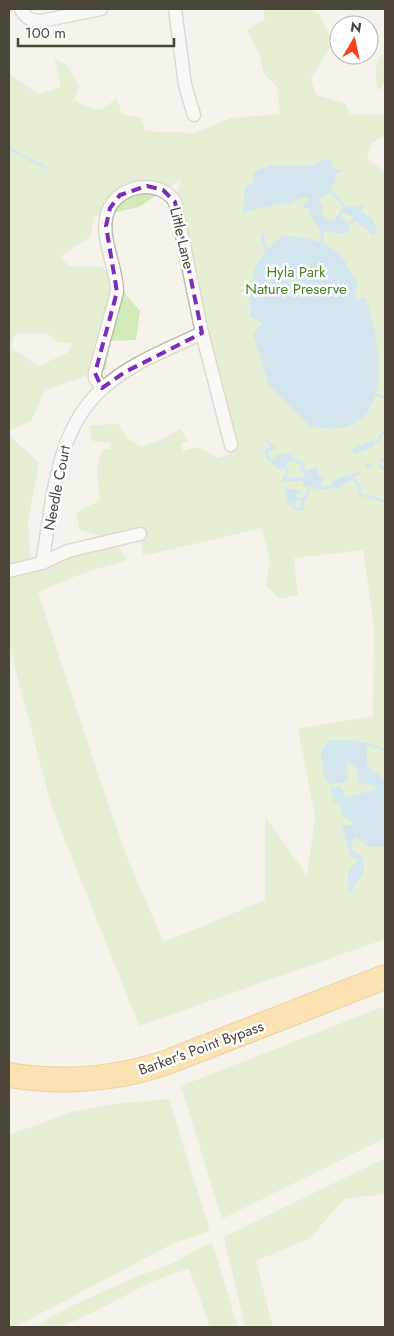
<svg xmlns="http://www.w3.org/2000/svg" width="394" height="1336" viewBox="0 0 394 1336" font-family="Jost,sans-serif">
  <rect width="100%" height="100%" fill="#f6f3ec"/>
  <g fill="#d2eab5" fill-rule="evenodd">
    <path d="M 263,9 L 308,9 L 320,15 L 333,44 L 311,78 L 316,95 L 345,103 L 350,115 L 385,114 L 385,136 L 372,143 L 367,159 L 385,171 L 385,939 L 139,1026 L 51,805 L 9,644 L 9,435 L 39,463 L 28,521 L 31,565 L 114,539 L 80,530 L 76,513 L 100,500 L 97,471 L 102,449 L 110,450 L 111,443 L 92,441 L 90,425 L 118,424 L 128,439 L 141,447 L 161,440 L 180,429 L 188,441 L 181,443 L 183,451 L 197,447 L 218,458 L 234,452 L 175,202 L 181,179 L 139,207 L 94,217 L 91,236 L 60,257 L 69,266 L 103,267 L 140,311 L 136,340 L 110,341 L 106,369 L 45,390 L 31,421 L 9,431 L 9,74 L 39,94 L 61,87 L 54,58 L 67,65 L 79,87 L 74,100 C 93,110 100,116 116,97 L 122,114 L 141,118 L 145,131 L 195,133 L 231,118 L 280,114 L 277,87 L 264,74 L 259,54 L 247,30 L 265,19 ZM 47,333 L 57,342 L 73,343 L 67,353 L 39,366 L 11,347 L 15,334 ZM 262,528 L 270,561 L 266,585 L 280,599 L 298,595 L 294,558 L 363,550 L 374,626 L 373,716 L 298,729 L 315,817 L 307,876 L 265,816 L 265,900 L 164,942 L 128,860 L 97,771 L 38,592 L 81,574 L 127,560 L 115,540 L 140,534 L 143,556 Z"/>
    <polygon points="385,55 385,83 378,91 375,71 379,57"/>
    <polygon points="385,1006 385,1138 222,1219 181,1086"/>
    <polygon points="169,1099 210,1231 174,1243 15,1327 9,1327 9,1135 72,1112 120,1103"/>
    <polygon points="385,1158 385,1194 344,1199 309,1239 256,1261 273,1327 245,1327 224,1237"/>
    <path d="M 212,1242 L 238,1327 L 210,1327 L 189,1269 C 142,1280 104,1312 58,1327 C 52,1329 42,1327 35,1327 L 67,1308 L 138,1276 L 171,1264 Z"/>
  </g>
  <g fill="#a9d4f2">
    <path d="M 324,160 L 331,160 L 334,169 L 344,169 L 336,174 L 331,192 L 321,199 L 316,198 L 322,205 L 322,215 L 328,220 L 335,219 L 342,208 L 365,205 L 361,211 L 373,219 L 377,230 L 374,236 C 363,229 356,218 345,213 L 340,216 L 349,223 L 351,229 L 343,234 L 322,231 L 310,216 L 309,209 L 303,207 L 302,205 L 309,201 L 308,198 L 300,198 L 291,204 L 281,203 L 243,213 L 245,187 L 253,183 L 254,172 L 272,165 L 312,165 Z"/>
    <path d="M 284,235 C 306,238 330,240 344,260 C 350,268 349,276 358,282 L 354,298 L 358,300 L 365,297 C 378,334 394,412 346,427 C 335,430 322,428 311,427 L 269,385 L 253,334 L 262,323 L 250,316 C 250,276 251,259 284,235 Z"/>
    <polygon points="378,440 373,447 354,454 351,450 369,441"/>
    <polygon points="282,453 292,455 291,459 285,468 279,469 272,464 276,455"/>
    <polygon points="317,467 318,474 324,479 319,488 309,489 310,485 303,487 305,470"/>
    <polygon points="345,475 353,476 355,481 349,481 338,489 331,487 333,481"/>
    <polygon points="284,488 299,490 303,493 296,495 297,502 287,503"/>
    <polygon points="329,740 353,740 367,744 367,766 385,780 385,847 366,846 359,838 355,837 351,845 354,852 363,857 364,871 349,895 348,873 357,860 350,856 342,824 351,826 353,822 342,815 340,804 334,802 330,788 340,786 346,797 375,790 376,786 360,784 355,766 347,761 348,782 329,784 323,772 321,751"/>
  </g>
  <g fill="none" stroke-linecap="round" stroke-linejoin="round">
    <g stroke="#a9d4f2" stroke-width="3">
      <polyline points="9,145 10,149 46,168"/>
      <polyline points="331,192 339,199 344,207"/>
      <polyline points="349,223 355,219"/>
      <polyline points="262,235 266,248"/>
      <polyline points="322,241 322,231"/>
      <polyline points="377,395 385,397"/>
      <polyline points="267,440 273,448 266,451 268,458 273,461"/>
      <polyline points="378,440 383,433"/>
      <polyline points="291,459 304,465 301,469 305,470"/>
      <polyline points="380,461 385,458"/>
      <polyline points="367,466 372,465"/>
      <polyline points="380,466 385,469"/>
      <polyline points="285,468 288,472 283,480 304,479"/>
      <polyline points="353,476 360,473"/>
      <polyline points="355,481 360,487 360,494 385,501"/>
      <polyline points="319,488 331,487"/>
      <polyline points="297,499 305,499"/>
      <polyline points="292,502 295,509 302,509 303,502 309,489"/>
      <polyline points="367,744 385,750"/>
    </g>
    <defs>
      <g id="street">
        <path d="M 21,9 C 25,18 31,21 41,21 L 101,9"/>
        <polyline points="175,9 185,85 194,115"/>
        <path d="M 102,388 L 95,378 L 95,373 L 117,292 C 117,267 100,238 107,214 C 115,186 158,176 175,202 L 202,333 L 231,445"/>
        <path d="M 42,563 C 53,504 54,432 102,389 C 130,363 169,349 202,333"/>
        <polyline points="9,571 42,563 68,551 140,534"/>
      </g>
      <path id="highway" d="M 9,1075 C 63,1084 113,1080 165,1063 L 385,977"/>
    </defs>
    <use href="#street" stroke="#c2bbae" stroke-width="15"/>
    <use href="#highway" stroke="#e0a43c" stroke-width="26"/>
    <use href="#street" stroke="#fff" stroke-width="12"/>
    <use href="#highway" stroke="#ffcf6e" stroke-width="24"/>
  </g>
  <path d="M0 0H394V1336H0ZM 147,186 L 163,190 L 175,202 L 202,333 L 125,372 L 102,388 L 95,373 L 117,292 L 106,226 L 110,208 L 120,195 Z" fill="#f6f3ec" fill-opacity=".55" fill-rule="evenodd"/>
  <path fill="none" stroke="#7b2cbf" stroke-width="4" stroke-dasharray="10 6" stroke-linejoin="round" d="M 147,186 L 163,190 L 175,202 L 202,333 L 125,372 L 102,388 L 95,373 L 117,292 L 106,226 L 110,208 L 120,195 Z"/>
  <g text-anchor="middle" stroke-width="5" stroke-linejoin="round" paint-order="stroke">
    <g font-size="15" fill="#4b4439" stroke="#fff">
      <text transform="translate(182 238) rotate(77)" y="5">Little Lane</text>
      <text transform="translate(57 488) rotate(-79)" y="5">Needle Court</text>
      <text transform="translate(201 1048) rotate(-20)" y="5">Barker's Point Bypass</text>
    </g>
    <g font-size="15" fill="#4a7f2a" stroke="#fff">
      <text x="296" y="277">Hyla Park<tspan x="296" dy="17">Nature Preserve</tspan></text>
    </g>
  </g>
  <rect width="394" height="1336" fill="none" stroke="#4b4439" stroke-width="20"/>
  <g transform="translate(354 40) rotate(9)"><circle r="24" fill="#ffffff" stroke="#b7b4b0"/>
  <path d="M0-4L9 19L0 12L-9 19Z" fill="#fc3f1d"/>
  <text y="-8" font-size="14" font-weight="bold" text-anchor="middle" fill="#4b4439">N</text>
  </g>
  <path d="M18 38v8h156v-8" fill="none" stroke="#4b4439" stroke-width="2.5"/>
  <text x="25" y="38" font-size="15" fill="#4b4439" stroke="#ffffff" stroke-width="4" paint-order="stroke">100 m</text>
</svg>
